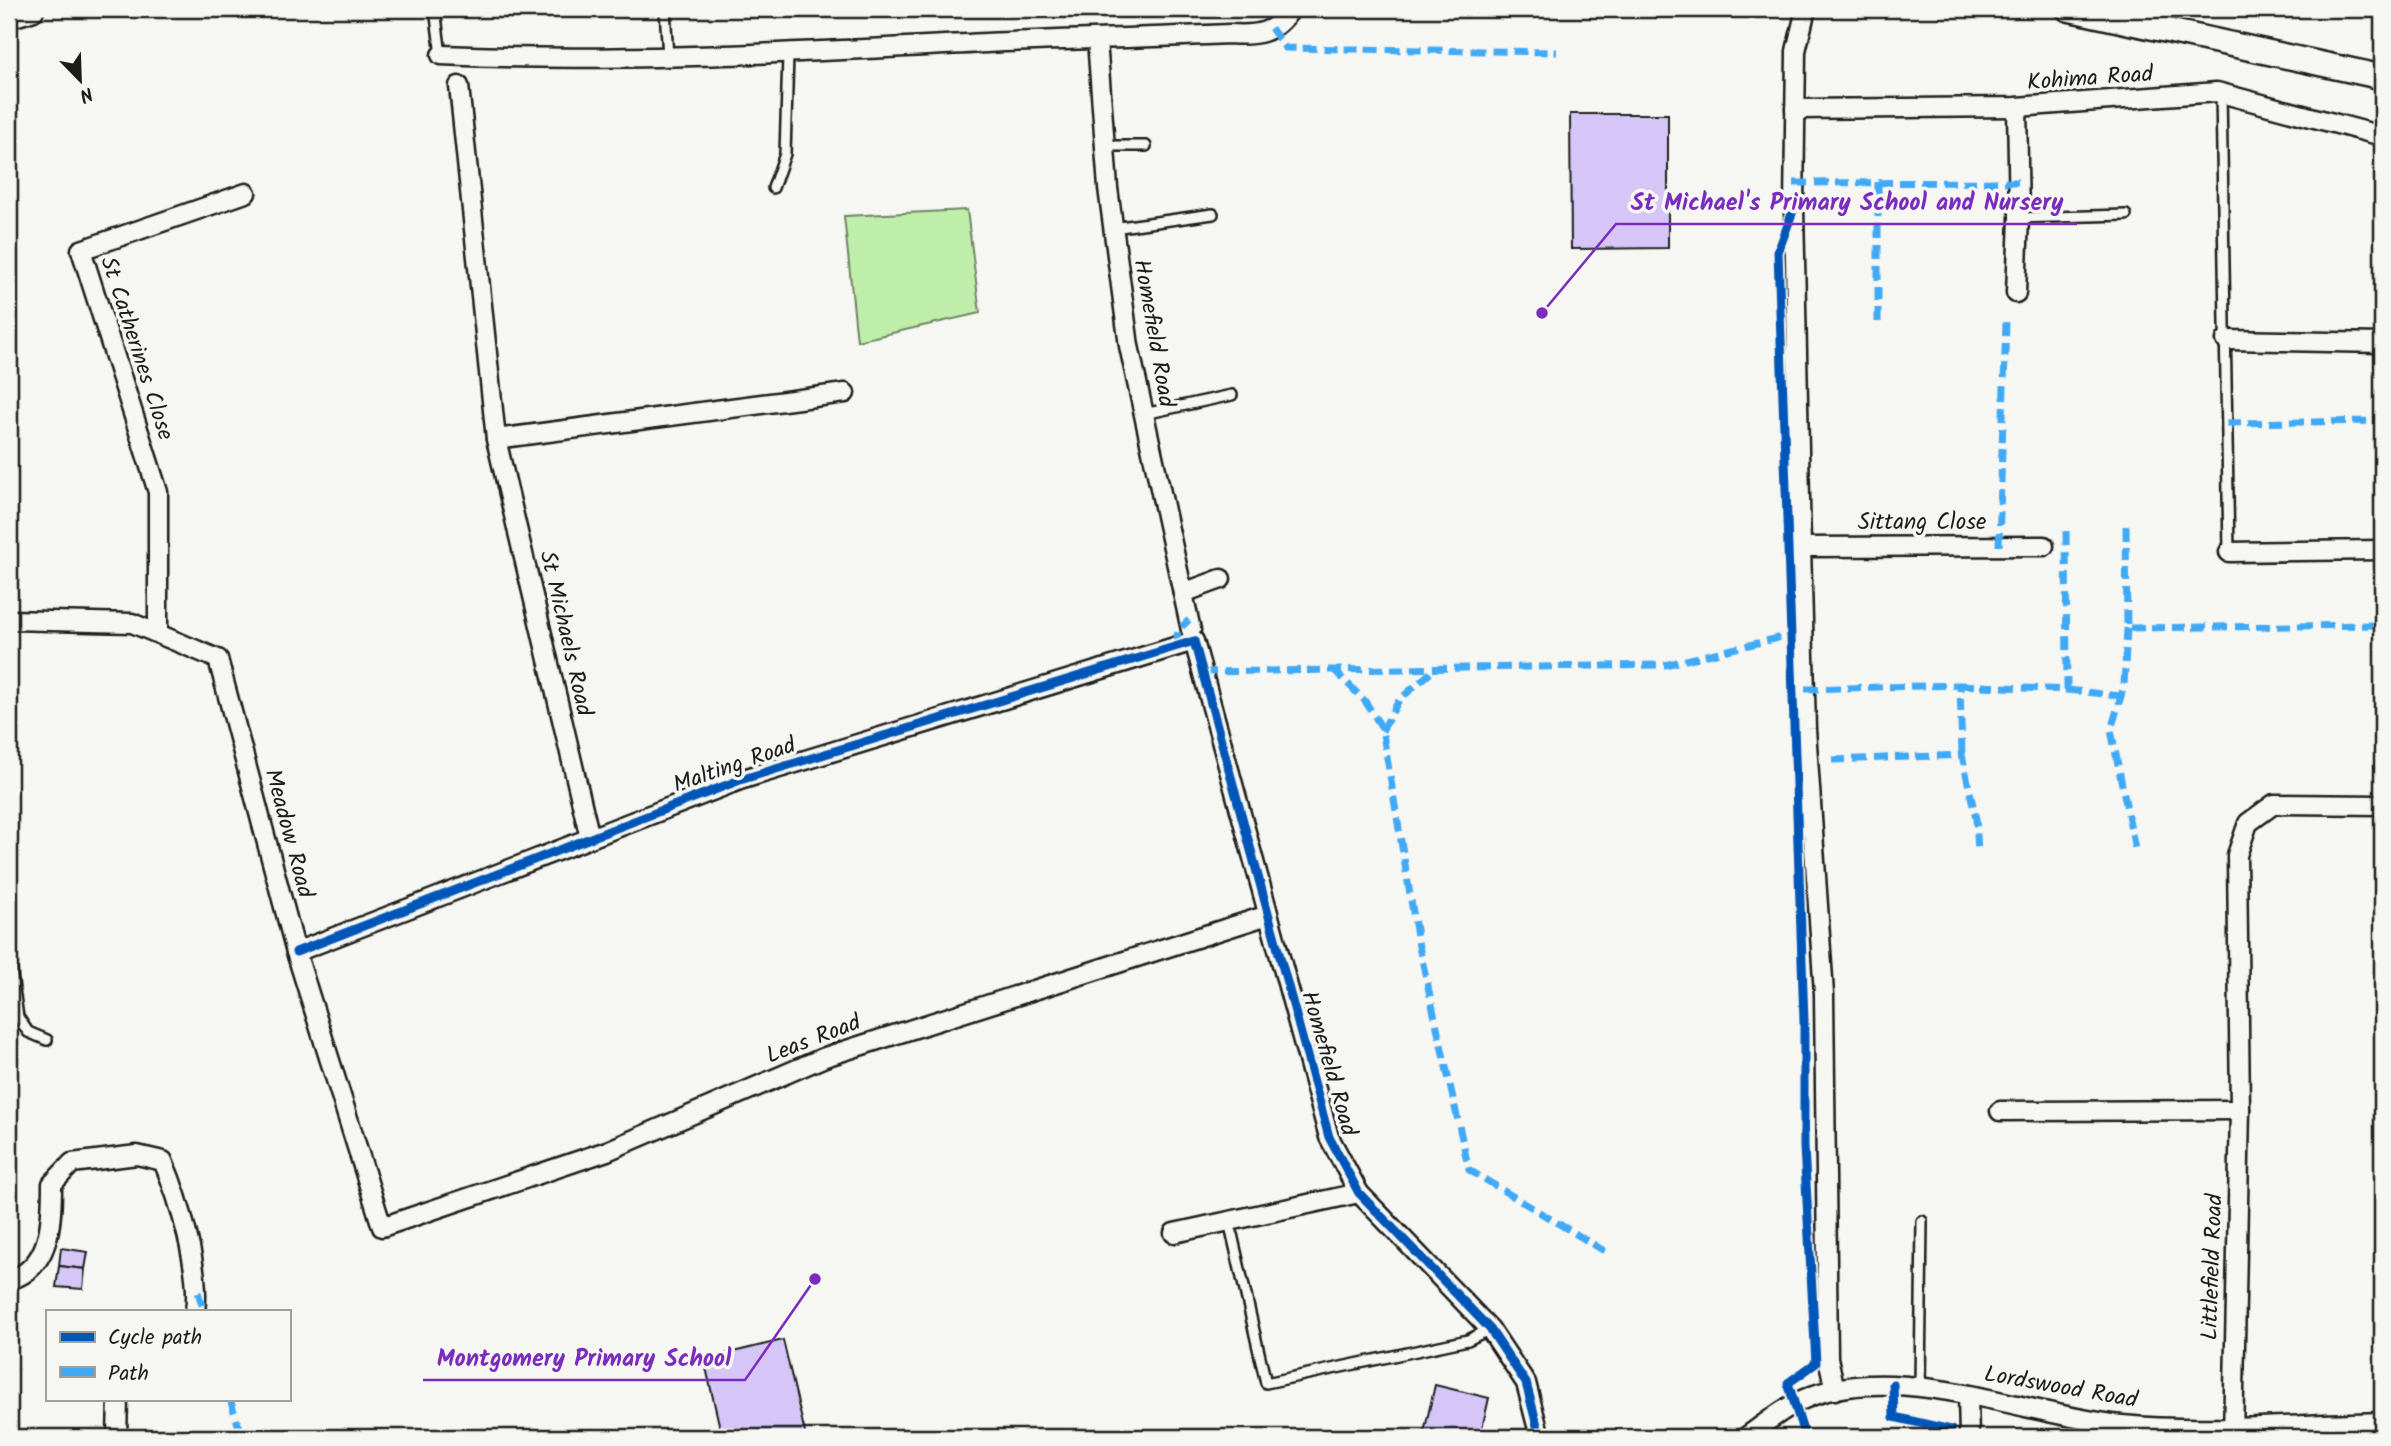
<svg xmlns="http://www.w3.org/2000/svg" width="2391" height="1446" viewBox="0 0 2391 1446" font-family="Kalam,sans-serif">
  <rect width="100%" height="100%" fill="#f6f6f2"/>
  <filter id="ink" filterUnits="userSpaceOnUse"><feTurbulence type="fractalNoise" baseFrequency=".0143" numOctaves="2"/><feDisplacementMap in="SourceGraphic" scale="14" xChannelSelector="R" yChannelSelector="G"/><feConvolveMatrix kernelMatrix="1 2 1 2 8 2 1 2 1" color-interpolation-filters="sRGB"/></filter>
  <g filter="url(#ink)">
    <polygon fill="#bfedaa" stroke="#6e8463" stroke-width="2" points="967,210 980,313 857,341 844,216"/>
    <g fill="#d5c6f7" stroke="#1c1c1c" stroke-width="2">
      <polygon points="1570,114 1668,114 1668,248 1571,249"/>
      <polygon points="61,1248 88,1252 85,1269 59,1266"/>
      <polygon points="59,1266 85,1269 83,1289 56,1287"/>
      <polygon points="783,1340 806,1437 722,1437 704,1359"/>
      <polygon points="1435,1385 1489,1398 1480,1437 1423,1437"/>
    </g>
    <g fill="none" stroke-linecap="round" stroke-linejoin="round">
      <defs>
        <g id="service">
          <polyline points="435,9 441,55"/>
          <polyline points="665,9 668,57"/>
          <polyline points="2221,93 2229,552"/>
          <polyline points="1105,146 1146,146"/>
          <polyline points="773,188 785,154 788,55"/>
          <polyline points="2019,218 2126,215"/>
          <polyline points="1113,228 1213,214"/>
          <polyline points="1144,414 1232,395"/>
          <polyline points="9,955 18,1017 28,1032 47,1040"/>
          <polyline points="1229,1221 1266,1383 1468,1340 1490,1329"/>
          <polyline points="1920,1388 1922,1221"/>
        </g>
        <g id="minor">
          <polyline points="1806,9 1796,51 1794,208 1801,547 1806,729 1824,994 1828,1358 1835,1390"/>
          <polyline points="1097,40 1108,188 1129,346 1191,630"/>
          <path d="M 441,55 C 625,63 802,52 986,43 C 1067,39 1148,38 1229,34 C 1257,36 1274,34 1291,9"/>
          <polyline points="459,86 496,439 590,838"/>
          <polyline points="1795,109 2017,107 2217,92 2382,136"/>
          <polyline points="2016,293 2019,218 2017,107"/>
          <polyline points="2226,340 2382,343"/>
          <polyline points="496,439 845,393"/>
          <polyline points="1801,547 2044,546"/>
          <polyline points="2229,552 2382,550"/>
          <polyline points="1183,593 1221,579"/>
          <polyline points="9,620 132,623 218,659 296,952 382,1227 607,1151 825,1057 1268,915"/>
          <polyline points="158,633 158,492 81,250 246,193"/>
          <polyline points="296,952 740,780 1194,641 1329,1137 1359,1193 1490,1329 1526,1383 1540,1437"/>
          <polyline points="2000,1111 2240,1110"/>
          <polyline points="1174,1233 1359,1193"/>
          <path d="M 9,1280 C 51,1268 52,1221 52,1184 L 72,1163 L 137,1155 L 163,1161 C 179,1198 201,1272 195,1311"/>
          <polyline points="1968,1395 1969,1437"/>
          <polyline points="117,1437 118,1399"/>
          <path d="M 1746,1437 C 1762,1426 1777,1413 1794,1404 C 1885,1354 2026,1416 2122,1425 C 2208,1433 2296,1424 2382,1422"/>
          <polyline points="2233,1437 2240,1110 2237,855 2248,823 2274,804 2382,805"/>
        </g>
        <g id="tertiary">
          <polyline points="2068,9 2382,77"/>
          <polyline points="9,16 32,9"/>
        </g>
      </defs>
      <use href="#service" stroke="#1c1c1c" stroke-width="14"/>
      <use href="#minor" stroke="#1c1c1c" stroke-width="23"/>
      <use href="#tertiary" stroke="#1c1c1c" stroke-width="28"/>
      <use href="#service" stroke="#f6f6f2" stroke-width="9"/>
      <use href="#minor" stroke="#f6f6f2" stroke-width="18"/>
      <use href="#tertiary" stroke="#f6f6f2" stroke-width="23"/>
      <g stroke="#3fa9f5" stroke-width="7" stroke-dasharray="14 7" stroke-linecap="butt">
        <polyline points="1271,28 1285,48 1557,52"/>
        <polyline points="1878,182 1878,323"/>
        <polyline points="1794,183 2018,182"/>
        <polyline points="2227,423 2382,421"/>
        <polyline points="2126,526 2127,628 2382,625"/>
        <polyline points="1999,546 2006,321"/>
        <polyline points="2127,628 2124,686 2111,730 2136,854"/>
        <polyline points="1176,646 1178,630 1189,620"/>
        <polyline points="1333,669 1365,701 1382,728 1418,942 1469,1170 1606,1252"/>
        <polyline points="1202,672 1665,665 1791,635"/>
        <polyline points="1960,685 2067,690 2066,527"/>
        <polyline points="1805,689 1960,685 1962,755"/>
        <polyline points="2067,690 2121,696"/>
        <polyline points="1382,731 1399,700 1436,668"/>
        <polyline points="1832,760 1962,755 1976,819 1978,851"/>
        <polyline points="198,1292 204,1311"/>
        <polyline points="230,1399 242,1437"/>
      </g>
      <defs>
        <g id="cycleway">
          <polyline points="1794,208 1778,252 1804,1021 1804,1147 1816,1363 1788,1383 1805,1437"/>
          <polyline points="296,952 740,780 1194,641 1329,1137 1359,1193 1490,1329 1526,1383 1540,1437"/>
          <polyline points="1893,1384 1894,1417 1951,1430 1951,1437"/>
        </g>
      </defs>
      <use href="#cycleway" stroke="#f6f6f2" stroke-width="13"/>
      <use href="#cycleway" stroke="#0057b8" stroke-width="9"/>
    </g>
  </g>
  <g text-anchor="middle" stroke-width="7" stroke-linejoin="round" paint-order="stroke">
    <g font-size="23" fill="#1c1c1c" stroke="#f6f6f2">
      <text transform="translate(2090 77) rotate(-4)" y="8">Kohima Road</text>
      <text transform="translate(1155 333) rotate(80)" y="8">Homefield Road</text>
      <text transform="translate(138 348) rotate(72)" y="8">St Catherines Close</text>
      <text x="1922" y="529">Sittang Close</text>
      <text transform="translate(567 633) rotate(77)" y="8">St Michaels Road</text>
      <text transform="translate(734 764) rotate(-19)" y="8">Malting Road</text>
      <text transform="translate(290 833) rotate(75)" y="8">Meadow Road</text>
      <text transform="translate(813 1038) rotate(-21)" y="8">Leas Road</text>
      <text transform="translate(1330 1063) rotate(74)" y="8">Homefield Road</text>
      <text transform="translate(2211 1267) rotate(-88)" y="8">Littlefield Road</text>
      <text transform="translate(2061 1386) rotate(10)" y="8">Lordswood Road</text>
    </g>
  </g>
  <path fill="none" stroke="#7b2cbf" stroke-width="2.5" d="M1542 313L1616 224H2077M815 1279L745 1380H423"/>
  <g fill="#7b2cbf" stroke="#f6f6f2" stroke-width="2.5">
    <circle cx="1542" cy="313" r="7"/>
    <circle cx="815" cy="1279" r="7"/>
  </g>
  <g font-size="24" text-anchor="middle" font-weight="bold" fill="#7b2cbf" stroke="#f6f6f2" stroke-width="7" stroke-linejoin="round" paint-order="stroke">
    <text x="1847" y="210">St Michael's Primary School and Nursery</text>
    <text x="584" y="1366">Montgomery Primary School</text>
  </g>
  <rect width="2391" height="1446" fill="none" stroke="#f6f6f2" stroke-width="35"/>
  <rect x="18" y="18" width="2356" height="1411" fill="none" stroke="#1c1c1c" stroke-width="2.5" filter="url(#ink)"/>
  <rect x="46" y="1310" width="245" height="91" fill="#f6f6f2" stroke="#9f9f9c" stroke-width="2"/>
  <rect x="60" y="1332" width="35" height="10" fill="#0057b8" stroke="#9f9f9c" stroke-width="2"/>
  <text x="108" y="1344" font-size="21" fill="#1c1c1c">Cycle path</text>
  <rect x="60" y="1367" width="35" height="10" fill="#3fa9f5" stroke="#9f9f9c" stroke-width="2"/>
  <text x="108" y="1380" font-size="21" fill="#1c1c1c">Path</text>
  <g transform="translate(80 80) rotate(157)" stroke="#f6f6f2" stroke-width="5" paint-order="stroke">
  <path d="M0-5L12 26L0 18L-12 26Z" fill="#1c1c1c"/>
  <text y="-10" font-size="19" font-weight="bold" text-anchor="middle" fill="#1c1c1c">N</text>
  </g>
</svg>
